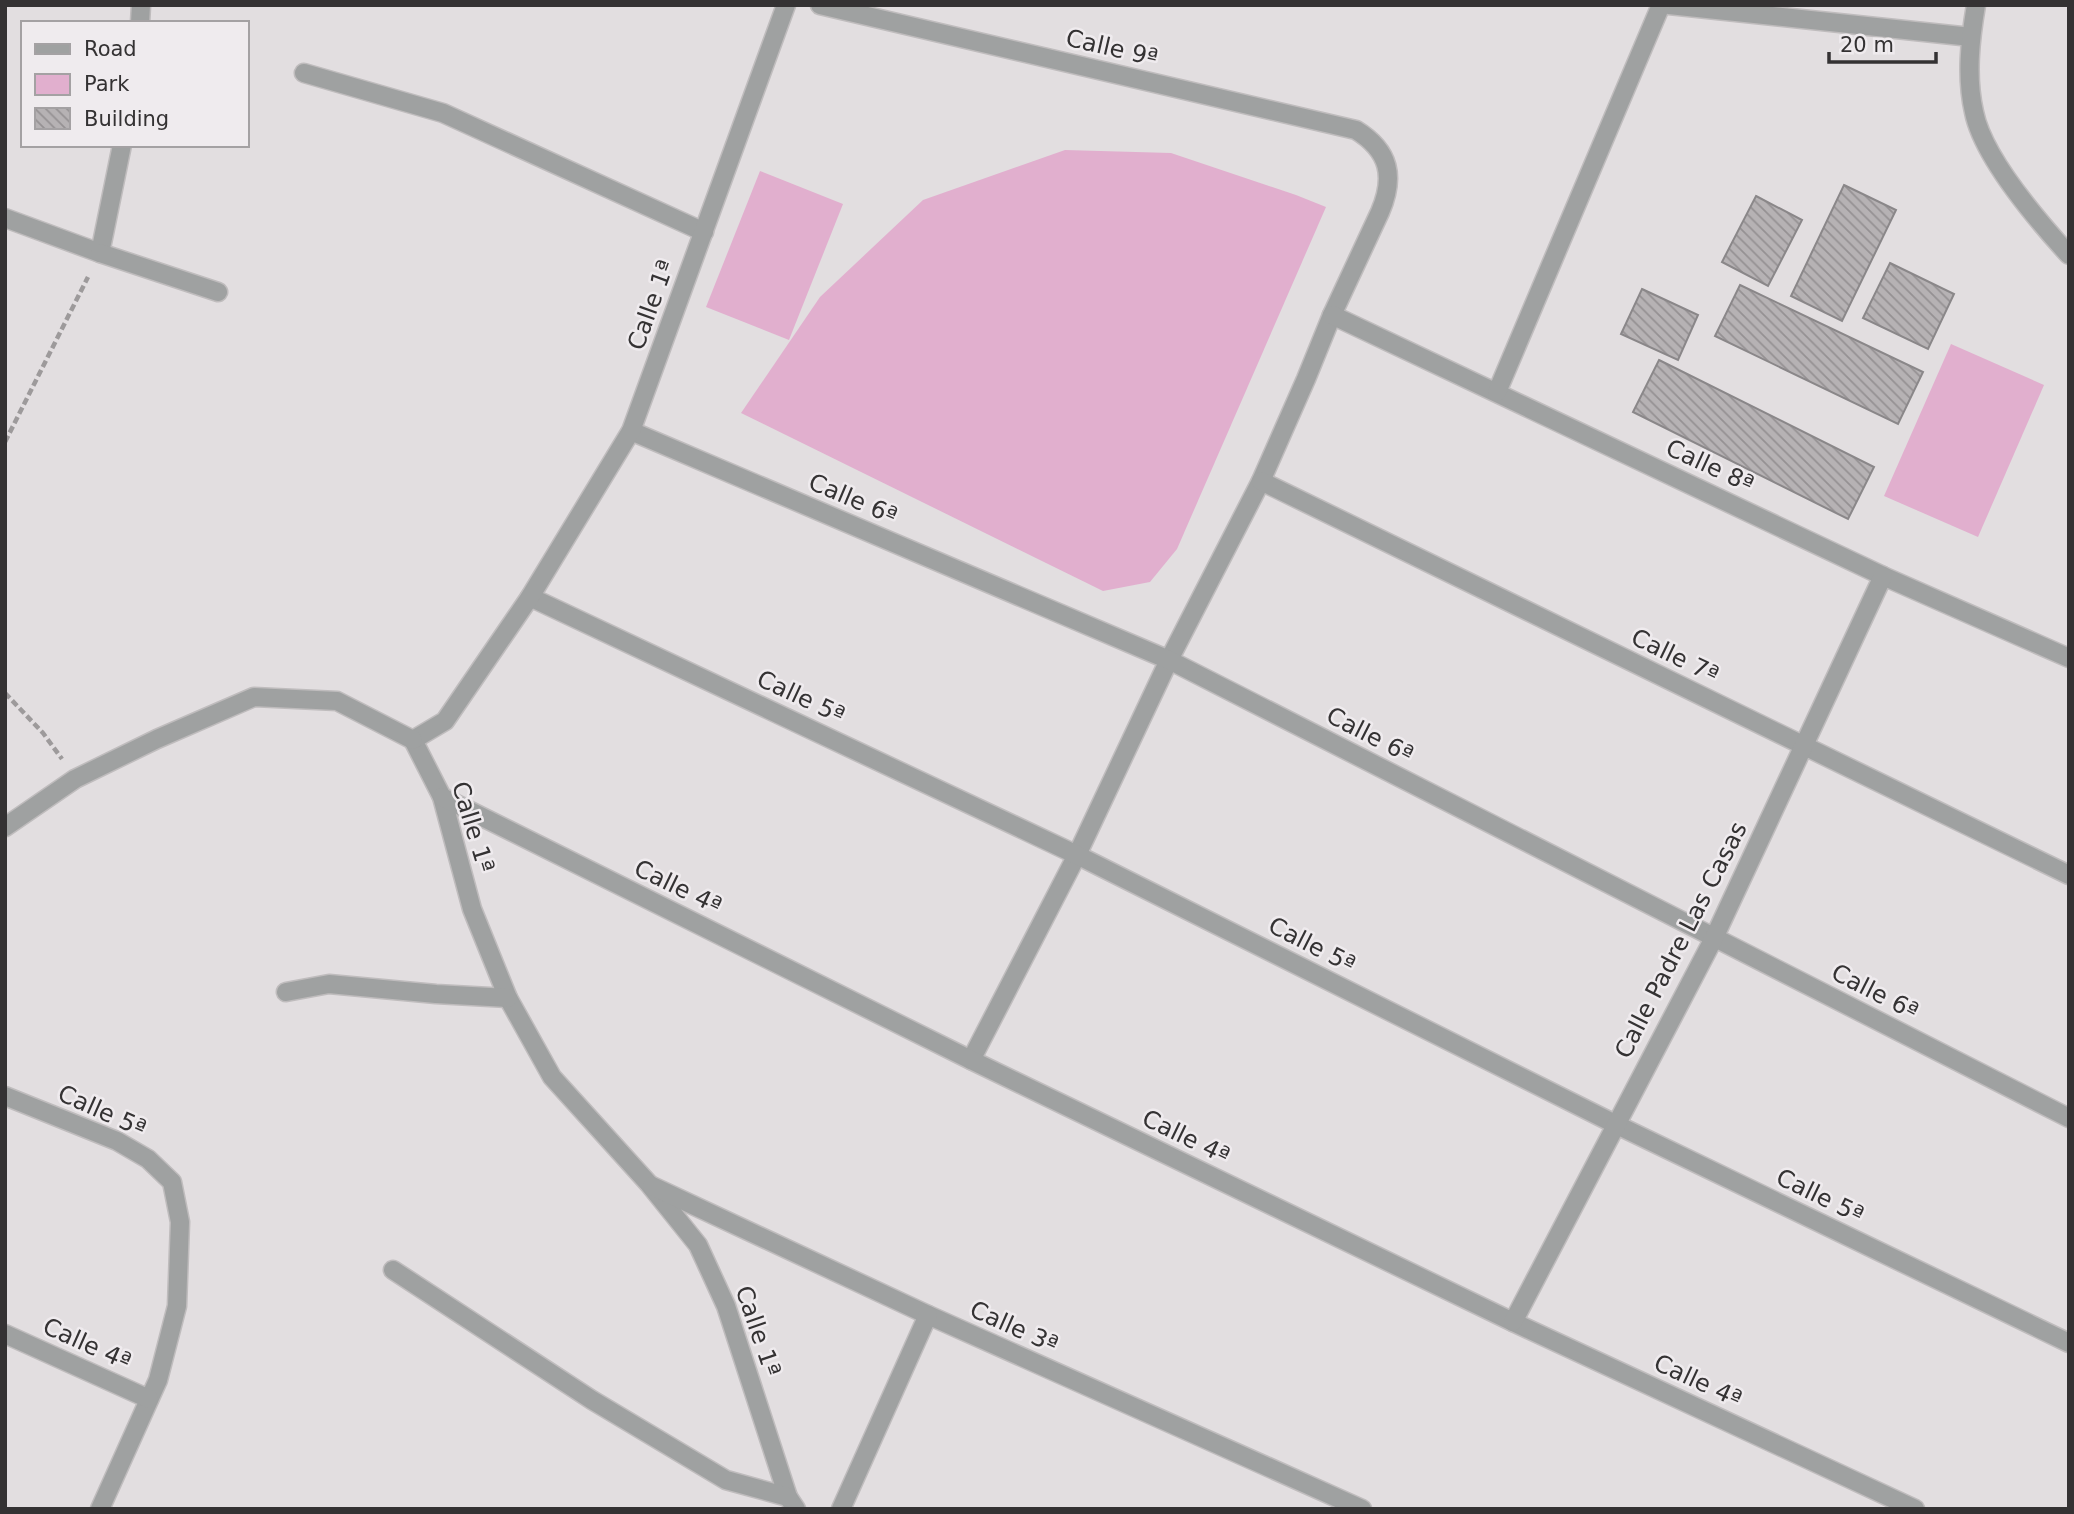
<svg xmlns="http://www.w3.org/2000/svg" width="2074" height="1514" viewBox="0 0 2074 1514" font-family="'DejaVu Sans',sans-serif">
  <defs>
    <pattern id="building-back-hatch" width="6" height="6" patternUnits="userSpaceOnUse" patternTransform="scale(1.75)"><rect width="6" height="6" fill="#b6b2b4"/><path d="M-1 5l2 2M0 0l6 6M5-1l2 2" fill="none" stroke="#959193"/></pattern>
  </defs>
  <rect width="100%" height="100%" fill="#e2dee0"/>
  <g fill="#e1afce">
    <polygon points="1065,150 1171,153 1296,195 1326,207 1177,549 1150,582 1103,591 741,413 820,297 923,200"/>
    <polygon points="760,171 843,204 789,340 706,307"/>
    <polygon points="1951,344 2044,385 1978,537 1884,496"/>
  </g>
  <g fill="url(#building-back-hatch)" stroke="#8a8789" stroke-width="2">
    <polygon points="1844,185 1896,210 1842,321 1791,296"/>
    <polygon points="1756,196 1802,220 1768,286 1722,262"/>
    <polygon points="1890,263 1954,294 1928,349 1863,318"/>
    <polygon points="1740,285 1923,372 1898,424 1715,336"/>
    <polygon points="1642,289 1698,315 1678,360 1621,334"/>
    <polygon points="1659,360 1874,467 1848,519 1633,412"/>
  </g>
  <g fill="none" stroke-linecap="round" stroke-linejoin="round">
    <defs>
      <g id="street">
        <path d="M 820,5 L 1356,130 C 1390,151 1395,177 1380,212 L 1332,315 L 1306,379 L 1261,481 L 1169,660 L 1077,855 L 971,1060"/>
        <polyline points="1669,5 1971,37"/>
        <path d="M 1976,5 C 1970,40 1966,77 1974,112 C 1983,158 2038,221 2069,255"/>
        <polyline points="140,23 141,5"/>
        <polyline points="304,73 443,113 704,232"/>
        <polyline points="5,218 100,253 122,145"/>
        <polyline points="100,253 218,292"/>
        <polyline points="1332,315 1883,576 2069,658"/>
        <polyline points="1497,392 1661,5"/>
        <polyline points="631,431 1169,660 2069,1118"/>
        <polyline points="1261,481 2069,875"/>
        <polyline points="530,597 1077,855 1615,1124 2069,1343"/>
        <polyline points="413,740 442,797 472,909 508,998 552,1077 649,1184 698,1245 726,1306 788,1497 796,1509"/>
        <polyline points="413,740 445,721 530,597 631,431 786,5"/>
        <polyline points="442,797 971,1060 1513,1322 1915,1509"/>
        <polyline points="5,827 75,779 157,739 254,697 337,701 413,740"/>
        <polyline points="286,992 329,984 436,994 508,998"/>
        <polyline points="5,1096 117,1141 148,1159 172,1182 180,1222 177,1306 158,1380 100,1509"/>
        <polyline points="652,1186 928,1315 1362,1509"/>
        <polyline points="393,1270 592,1400 726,1480 788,1497"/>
        <polyline points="1513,1322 1714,938 1883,576"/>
        <polyline points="5,1334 149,1399"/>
        <polyline points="841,1509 928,1315"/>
      </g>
    </defs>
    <use href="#street" stroke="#bfbcbd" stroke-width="21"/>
    <g stroke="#9d9a9b" stroke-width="4.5" stroke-dasharray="7 3.5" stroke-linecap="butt">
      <polyline points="5,442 88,277"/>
      <polyline points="5,693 43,733 62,759"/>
    </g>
    <use href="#street" stroke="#9fa1a1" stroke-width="18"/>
  </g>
  <g text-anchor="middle" stroke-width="5" stroke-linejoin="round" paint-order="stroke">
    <g font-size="24" fill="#343233" stroke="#efebee">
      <text transform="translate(1112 48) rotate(13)" y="8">Calle 9ª</text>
      <text transform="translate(651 305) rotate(-70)" y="8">Calle 1ª</text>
      <text transform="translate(1710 466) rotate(25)" y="8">Calle 8ª</text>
      <text transform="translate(853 499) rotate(23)" y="8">Calle 6ª</text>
      <text transform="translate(1675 656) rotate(26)" y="8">Calle 7ª</text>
      <text transform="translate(801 697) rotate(25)" y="8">Calle 5ª</text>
      <text transform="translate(1370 735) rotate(27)" y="8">Calle 6ª</text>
      <text transform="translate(473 827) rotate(73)" y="8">Calle 1ª</text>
      <text transform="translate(678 887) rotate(26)" y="8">Calle 4ª</text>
      <text transform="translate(1681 940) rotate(-63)" y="8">Calle Padre Las Casas</text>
      <text transform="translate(1312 945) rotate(27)" y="8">Calle 5ª</text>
      <text transform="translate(1875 992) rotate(27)" y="8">Calle 6ª</text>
      <text transform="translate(102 1111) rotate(24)" y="8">Calle 5ª</text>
      <text transform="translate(1186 1137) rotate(26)" y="8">Calle 4ª</text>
      <text transform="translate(1820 1196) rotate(26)" y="8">Calle 5ª</text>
      <text transform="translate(1014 1327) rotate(24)" y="8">Calle 3ª</text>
      <text transform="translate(758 1331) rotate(71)" y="8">Calle 1ª</text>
      <text transform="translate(87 1344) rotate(24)" y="8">Calle 4ª</text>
      <text transform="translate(1698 1381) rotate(25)" y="8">Calle 4ª</text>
    </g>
  </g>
  <rect width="2074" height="1514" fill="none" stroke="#343233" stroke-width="14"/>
  <rect x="21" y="21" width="228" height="126" fill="#efebee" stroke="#a4a1a3" stroke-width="2"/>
  <rect x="35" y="44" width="35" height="10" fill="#9fa1a1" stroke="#a4a1a3" stroke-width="2"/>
  <text x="84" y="56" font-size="21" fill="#343233">Road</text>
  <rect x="35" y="74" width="35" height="21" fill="#e1afce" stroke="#a4a1a3" stroke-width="2"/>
  <text x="84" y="91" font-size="21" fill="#343233">Park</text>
  <rect x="35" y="108" width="35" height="21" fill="url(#building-back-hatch)" stroke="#a4a1a3" stroke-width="2"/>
  <text x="84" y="126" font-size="21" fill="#343233">Building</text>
  <path d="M1829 52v10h107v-10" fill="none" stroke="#343233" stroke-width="3.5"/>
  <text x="1840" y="52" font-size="21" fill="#343233" stroke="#efebee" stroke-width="5" paint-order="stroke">20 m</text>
</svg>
